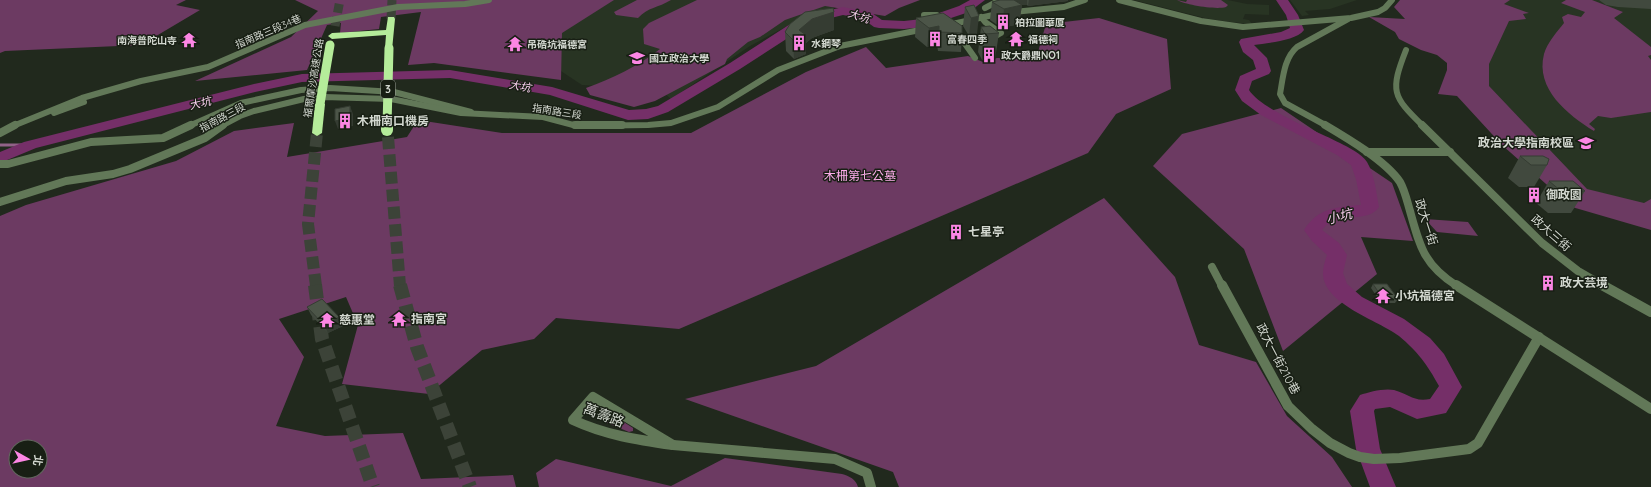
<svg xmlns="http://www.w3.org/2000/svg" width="1651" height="487" viewBox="0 0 1651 487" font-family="Quicksand,'Noto Sans TC',sans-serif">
  <rect width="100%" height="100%" fill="#21291d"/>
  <g fill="#283423">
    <polygon points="479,0 885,0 843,5 813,12 750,46 671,99 638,70 602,86 582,85 523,46"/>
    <polygon points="1134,0 1228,0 1247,4 1269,5 1269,15 1245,14 1243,19 1249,20 1252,24 1231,22 1209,19"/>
    <polygon points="1290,0 1357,0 1330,9 1305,11 1309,15 1302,16"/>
    <polygon points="1472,0 1651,0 1651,224 1579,191 1464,96"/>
  </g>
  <g fill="#6c3a62" fill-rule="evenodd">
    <polygon points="0,0 186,0 176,5 200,10 141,45 5,51 0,53"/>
    <polygon points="295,0 614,0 562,33 561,80 434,63 408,65 421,12 381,17 379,29 340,33 341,23 327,25 307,70 195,81 291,37 318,11"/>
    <path d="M 637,0 L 671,0 C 658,8 648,7 638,18 L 616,15 L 614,12 Z"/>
    <path d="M 697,0 L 920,0 L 899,8 L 885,16 L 825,6 L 785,20 L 760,37 L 748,42 L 727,59 L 725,64 L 655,101 L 634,107 L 590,95 L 586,88 C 613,78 637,67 660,49 L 644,44 L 643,29 L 649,23 Z"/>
    <path d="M 1177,0 L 1186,2 L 1187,0 L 1221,0 L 1228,5 L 1226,7 C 1216,10 1186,5 1177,0 Z"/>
    <polygon points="1400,0 1510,0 1504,4 1529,13 1523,14 1526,19 1509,21 1489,64 1489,86 1587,189 1644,203 1651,199 1651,230 1572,207 1502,145 1457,96 1438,94 1447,70 1447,63 1437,55 1421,50 1399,39 1395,32 1369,17 1405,19 1394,7"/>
    <path d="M 1566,0 L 1592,0 L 1623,12 L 1614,18 L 1651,47 L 1651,55 L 1648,56 L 1651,60 L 1651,112 L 1611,118 L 1598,116 L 1589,124 L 1595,129 L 1594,131 C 1568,115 1535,89 1544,54 C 1547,43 1557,32 1564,23 L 1562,17 L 1568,14 L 1581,17 L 1585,12 L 1561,3 Z"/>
    <path d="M 1099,18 L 1167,39 L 1171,89 L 1116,114 L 1088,153 L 679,329 L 556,318 L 534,339 L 482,350 L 429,394 L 342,384 L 358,325 L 346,297 L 279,319 L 304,357 L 276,426 L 325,436 L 403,433 L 421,479 L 513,475 L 516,487 L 0,487 L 0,216 L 26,205 L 176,161 L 234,131 L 294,123 L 287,157 L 407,137 L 418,120 L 502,133 L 691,133 L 806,72 L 866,47 L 886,68 L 968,56 L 983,62 L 997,58 L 1029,58 L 1038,52 L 1046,24 ZM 16,447 L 40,447 L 40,471 L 16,471 Z"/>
    <polygon points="1281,108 1392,183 1413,241 1361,237 1377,274 1283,351 1244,249 1153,166 1182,134"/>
    <polygon points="1104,198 1175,277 1199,345 1256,362 1287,416 1332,457 1352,487 899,487 893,472 685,399 816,366"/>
    <polygon points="1425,219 1468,222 1478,236 1437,232"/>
    <polygon points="602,412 608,412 633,428 633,431 629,432 600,420 598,416"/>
    <path d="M 725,458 L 842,474 C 849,476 856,479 858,487 L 539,487 L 536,473 L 556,459 L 671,486 Z"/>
  </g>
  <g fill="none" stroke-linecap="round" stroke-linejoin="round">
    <polyline stroke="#916287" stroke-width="3" points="0,145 30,145"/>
    <g fill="#752f68" fill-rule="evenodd">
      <polygon points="970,0 985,0 969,12 924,27 904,29 879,28 874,27 863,19 843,15 811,23 740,69 668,112 648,119 628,120 550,95 450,78 302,82 255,92 36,148 0,163 0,152 24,142 254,84 302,74 450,70 552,87 629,110 646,109 658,106 730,63 801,17 843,7 872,13 882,20 904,21 922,19 959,6"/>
      <path d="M 1276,0 L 1288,0 L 1298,15 L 1304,30 C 1296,41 1267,43 1254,45 L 1267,58 L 1271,71 L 1269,74 L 1252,81 L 1249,90 C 1262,110 1317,131 1340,143 C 1348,147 1362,154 1367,162 C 1375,176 1376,192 1379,207 C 1367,225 1337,209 1322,230 L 1339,243 L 1347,255 L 1343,273 L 1347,284 L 1362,297 L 1404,319 L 1430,338 L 1444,354 L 1462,387 L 1446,413 L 1417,419 L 1390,407 L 1375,409 L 1374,411 L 1380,449 L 1396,487 L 1370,487 L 1356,449 L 1350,411 L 1360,395 C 1369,392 1384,388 1394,390 C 1409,394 1413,402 1430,399 L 1439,386 C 1427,364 1418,352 1399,336 C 1378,320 1323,304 1323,273 C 1323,267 1325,261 1327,255 L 1312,241 L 1304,230 C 1318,208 1336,207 1361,205 L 1356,179 L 1351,165 L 1337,155 L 1261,115 L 1242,101 L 1235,90 L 1240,76 L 1256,69 L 1253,60 L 1243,52 L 1239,42 L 1241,39 L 1281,32 L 1290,28 L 1286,15 Z"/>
    </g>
    <g stroke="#3c4338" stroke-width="9" stroke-dasharray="9 4.5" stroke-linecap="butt">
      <polyline points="391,19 392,0"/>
      <polyline points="335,26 340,0"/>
    </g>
    <g stroke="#3c4338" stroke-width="12" stroke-dasharray="12 5.5" stroke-linecap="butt">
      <polyline points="388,137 400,286"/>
      <polyline points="316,286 308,224 317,133"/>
    </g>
    <g stroke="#3c4338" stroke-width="14" stroke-dasharray="14 7" stroke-linecap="butt">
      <polyline points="315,285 322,339 373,487"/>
      <polyline points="400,285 417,347 470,487"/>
    </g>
    <g stroke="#627858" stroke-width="6">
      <polyline points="985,8 1000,0"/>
      <polyline points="924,15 937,15 941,19"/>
      <polyline points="981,17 985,22 1001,33 994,37"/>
      <polyline points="956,31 975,58"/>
      <path d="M 1406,50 C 1390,91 1392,96 1423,126"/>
      <polyline points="54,113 84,102"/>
      <polyline points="13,126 82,98 141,81 208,67 305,25 398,7 465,4 489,0"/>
      <polyline points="189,126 241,103 301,90 330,88 394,92 471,112"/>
      <path d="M 1327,126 L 1285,103 L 1280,94 C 1283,78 1284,58 1297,47 L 1348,19"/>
    </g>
    <g stroke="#627858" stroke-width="8">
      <path d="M 1325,125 C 1347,138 1386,161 1400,182 C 1405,191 1407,201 1410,211 C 1420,247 1424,265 1457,286"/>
      <polyline points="1422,125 1542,243 1578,271 1604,286"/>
      <polyline points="0,133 15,125"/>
      <polyline points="1367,152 1450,152"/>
      <polyline points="0,164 8,164 91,142 163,138 191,125"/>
      <polyline points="1212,267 1222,286"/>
    </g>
    <g stroke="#627858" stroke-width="10">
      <polyline points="1222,285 1288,406 1312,429 1330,443 1349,453 1360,457 1374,459 1400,458 1469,449 1478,443 1539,337"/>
      <polyline points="1456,285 1651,409"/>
      <polyline points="1602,285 1651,312"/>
      <path d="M 593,397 L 673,445 C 638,440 605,435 573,420 Z"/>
      <polyline points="673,445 835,459 867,473 871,487"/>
    </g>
    <g stroke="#627858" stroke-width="6">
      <polyline points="1119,0 1201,21 1243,27 1351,18 1378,12 1385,8 1392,0"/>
      <polyline points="948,25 1002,13 1064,7 1085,0"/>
      <polyline points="221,126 240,116 254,111 304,99 324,97 391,99 461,113 543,117 577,126 648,125 671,123 718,107 778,70 840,46 925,29"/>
    </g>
    <g stroke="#627858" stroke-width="8">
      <polyline points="575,125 622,125"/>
      <polyline points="0,202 66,181 113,174 130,169 205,138 223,125"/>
    </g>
    <g fill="#b5ec9a" fill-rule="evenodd">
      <polygon points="388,17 394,17 395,19 392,50 389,51 385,48 386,35 332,39 328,36 332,33 386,30"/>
      <polygon points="320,101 325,104 322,133 317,136 312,133 315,104"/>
    </g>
    <g stroke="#b5ec9a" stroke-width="9">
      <polyline points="320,104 330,45"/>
      <polyline points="387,126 389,48"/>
    </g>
    <polyline stroke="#b5ec9a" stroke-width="12" points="387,130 387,125"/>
  </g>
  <g fill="#41493e">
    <polygon points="998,0 1068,0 1068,1 1028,6 1027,5 1022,5 1019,24 1002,28 990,20 992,2"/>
    <polygon points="1599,0 1651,0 1651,9 1618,7 1606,5"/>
    <polygon points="974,5 977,34 969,36 963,26 965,7"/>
    <polygon points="834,12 834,30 812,38 806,43 806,54 794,59 786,51 785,32"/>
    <polygon points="916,18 962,33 961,52 938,51 937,45 927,47 915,37"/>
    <polygon points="981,27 999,33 995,59 982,60 978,52"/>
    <polygon points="1520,156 1547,165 1534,187 1519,187 1508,178"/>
    <polygon points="1549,181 1585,191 1571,213 1548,213 1536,203"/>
    <polygon points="1373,284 1398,299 1395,303 1381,303 1371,288"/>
    <polygon points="307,307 339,317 343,326 328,333 311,315"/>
  </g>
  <g fill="#353c32">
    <polygon points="1004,0 1027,0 1027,5 1022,5 1019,24 1002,28 1004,9"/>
    <polygon points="1029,0 1068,0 1068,1 1028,6"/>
    <polygon points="834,12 834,30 812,38 806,43 806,54 794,59 793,40 799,30 812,19"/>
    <polygon points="979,16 977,34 969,36 971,18"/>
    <polygon points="939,26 937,45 927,47 929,28"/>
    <polygon points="350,106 353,114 353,126 338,129 335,121"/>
    <polygon points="339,317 343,326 328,333 324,325"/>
  </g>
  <g fill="#4c5548" stroke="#353c32">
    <polygon points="1000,0 1014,0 1022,5 1004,9 992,2"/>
    <polygon points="974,5 979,16 971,18 965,7"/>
    <polygon points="833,8 834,12 812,19 799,30 806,35 793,40 785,32 790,24 805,12"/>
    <polygon points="943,13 962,26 962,33 939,32 939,26 929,28 916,18"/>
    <polygon points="990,26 999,33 985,34 981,27"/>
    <polygon points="350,106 350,118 335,121 335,109"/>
    <polygon points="1520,156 1543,156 1549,159 1547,165 1531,165"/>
    <polygon points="1549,181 1573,181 1585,191 1561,191"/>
    <polygon points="1373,284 1387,284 1398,299 1383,299"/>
    <polygon points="322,299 339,317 324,325 307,307"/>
  </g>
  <defs>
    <symbol id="building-bare" viewBox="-9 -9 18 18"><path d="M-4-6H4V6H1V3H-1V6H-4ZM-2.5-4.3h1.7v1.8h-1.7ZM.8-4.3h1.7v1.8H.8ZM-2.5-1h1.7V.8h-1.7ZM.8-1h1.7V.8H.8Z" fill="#fc86e4" stroke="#181f14" stroke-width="2.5" paint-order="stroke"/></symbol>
    <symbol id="temple-bare" viewBox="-9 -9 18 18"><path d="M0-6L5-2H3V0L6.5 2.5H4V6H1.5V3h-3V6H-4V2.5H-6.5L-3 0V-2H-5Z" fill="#fc86e4" stroke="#181f14" stroke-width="2.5" paint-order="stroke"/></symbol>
    <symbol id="university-bare" viewBox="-9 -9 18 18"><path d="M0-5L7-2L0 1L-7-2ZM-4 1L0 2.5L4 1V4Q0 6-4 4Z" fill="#fc86e4" stroke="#181f14" stroke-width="2.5" paint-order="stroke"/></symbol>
  </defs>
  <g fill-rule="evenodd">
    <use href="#building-bare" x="992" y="11" width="22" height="22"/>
    <use href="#building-bare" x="924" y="28" width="22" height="22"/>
    <use href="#temple-bare" x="1005" y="28" width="22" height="22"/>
    <use href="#temple-bare" x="178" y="29" width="22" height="22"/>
    <use href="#building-bare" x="788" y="32" width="22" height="22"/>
    <use href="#temple-bare" x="504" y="33" width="22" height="22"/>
    <use href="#building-bare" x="978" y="44" width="22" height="22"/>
    <use href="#university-bare" x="626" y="47" width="22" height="22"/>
    <use href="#building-bare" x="334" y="110" width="22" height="22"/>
    <use href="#university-bare" x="1575" y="132" width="22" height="22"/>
    <use href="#building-bare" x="1523" y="184" width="22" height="22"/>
    <use href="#building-bare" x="945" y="221" width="22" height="22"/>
    <use href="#building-bare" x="1537" y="272" width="22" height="22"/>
    <use href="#temple-bare" x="1372" y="285" width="22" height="22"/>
    <use href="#temple-bare" x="388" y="308" width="22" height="22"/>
    <use href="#temple-bare" x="316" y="309" width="22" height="22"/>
  </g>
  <g text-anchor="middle" stroke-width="3" stroke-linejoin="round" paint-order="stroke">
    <g font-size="10" font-weight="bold" fill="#d3d8d0" stroke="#181f14" text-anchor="start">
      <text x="1015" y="26">柏拉圖華厦</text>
      <text x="947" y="43">富春四季</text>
      <text x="1028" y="43">福德祠</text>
      <text x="177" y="44" text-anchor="end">南海普陀山寺</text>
      <text x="811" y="47">水鋼琴</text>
      <text x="527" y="48">吊硞坑福德宮</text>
      <text x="1001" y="59">政大爵鼎NO1</text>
      <text x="649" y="62">國立政治大學</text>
    </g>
    <g font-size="10" fill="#d3d8d0" stroke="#181f14">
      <text transform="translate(268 31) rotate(-23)" y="4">指南路三段34巷</text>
      <text transform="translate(313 78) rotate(-81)" y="4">福爾摩沙高速公路</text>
      <text transform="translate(557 111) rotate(9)" y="4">指南路三段</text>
      <text transform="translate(222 117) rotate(-28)" y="4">指南路三段</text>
    </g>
    <g font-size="11" font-style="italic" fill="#f8cfee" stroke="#181f14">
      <text transform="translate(859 16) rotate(18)" y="4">大坑</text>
      <text transform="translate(520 86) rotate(10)" y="4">大坑</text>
      <text transform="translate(200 103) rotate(-14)" y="4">大坑</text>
    </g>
    <rect fill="#181f14" stroke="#9ba098" stroke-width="1" x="381" y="80" width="14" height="18" rx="3"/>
    <g font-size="11" font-weight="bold" fill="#d3d8d0">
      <text x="388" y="93">3</text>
    </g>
    <g font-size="12" font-weight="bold" fill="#d3d8d0" stroke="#181f14" text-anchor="start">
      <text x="357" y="125">木柵南口機房</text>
      <text x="1574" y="147" text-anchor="end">政治大學指南校區</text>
      <text x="1546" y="199">御政園</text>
      <text x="968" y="236">七星亭</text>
      <text x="1560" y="287">政大芸境</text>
      <text x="1395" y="300">小坑福德宮</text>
      <text x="411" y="323">指南宮</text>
      <text x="339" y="324">慈惠堂</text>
    </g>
    <g font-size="12" fill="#fdadeb" stroke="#181f14">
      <text x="860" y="180">木柵第七公墓</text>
    </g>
    <g font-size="12" fill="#d3d8d0" stroke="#181f14">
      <text transform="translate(1426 222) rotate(72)" y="4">政大一街</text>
      <text transform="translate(1551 233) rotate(41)" y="4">政大三街</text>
      <text transform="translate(1278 359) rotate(62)" y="4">政大一街210巷</text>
    </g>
    <g font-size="13" font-style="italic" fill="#f8cfee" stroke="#181f14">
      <text transform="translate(1339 216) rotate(-14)" y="5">小坑</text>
    </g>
    <g font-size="14" fill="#d3d8d0" stroke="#181f14">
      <text transform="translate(604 415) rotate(21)" y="5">萬壽路</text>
    </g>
  </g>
  <g transform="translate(28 459) rotate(98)"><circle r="19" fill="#181f14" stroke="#63695f"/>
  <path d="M0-3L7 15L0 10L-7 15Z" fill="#fc86e4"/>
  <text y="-6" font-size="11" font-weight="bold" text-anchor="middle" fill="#d3d8d0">北</text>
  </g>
</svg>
